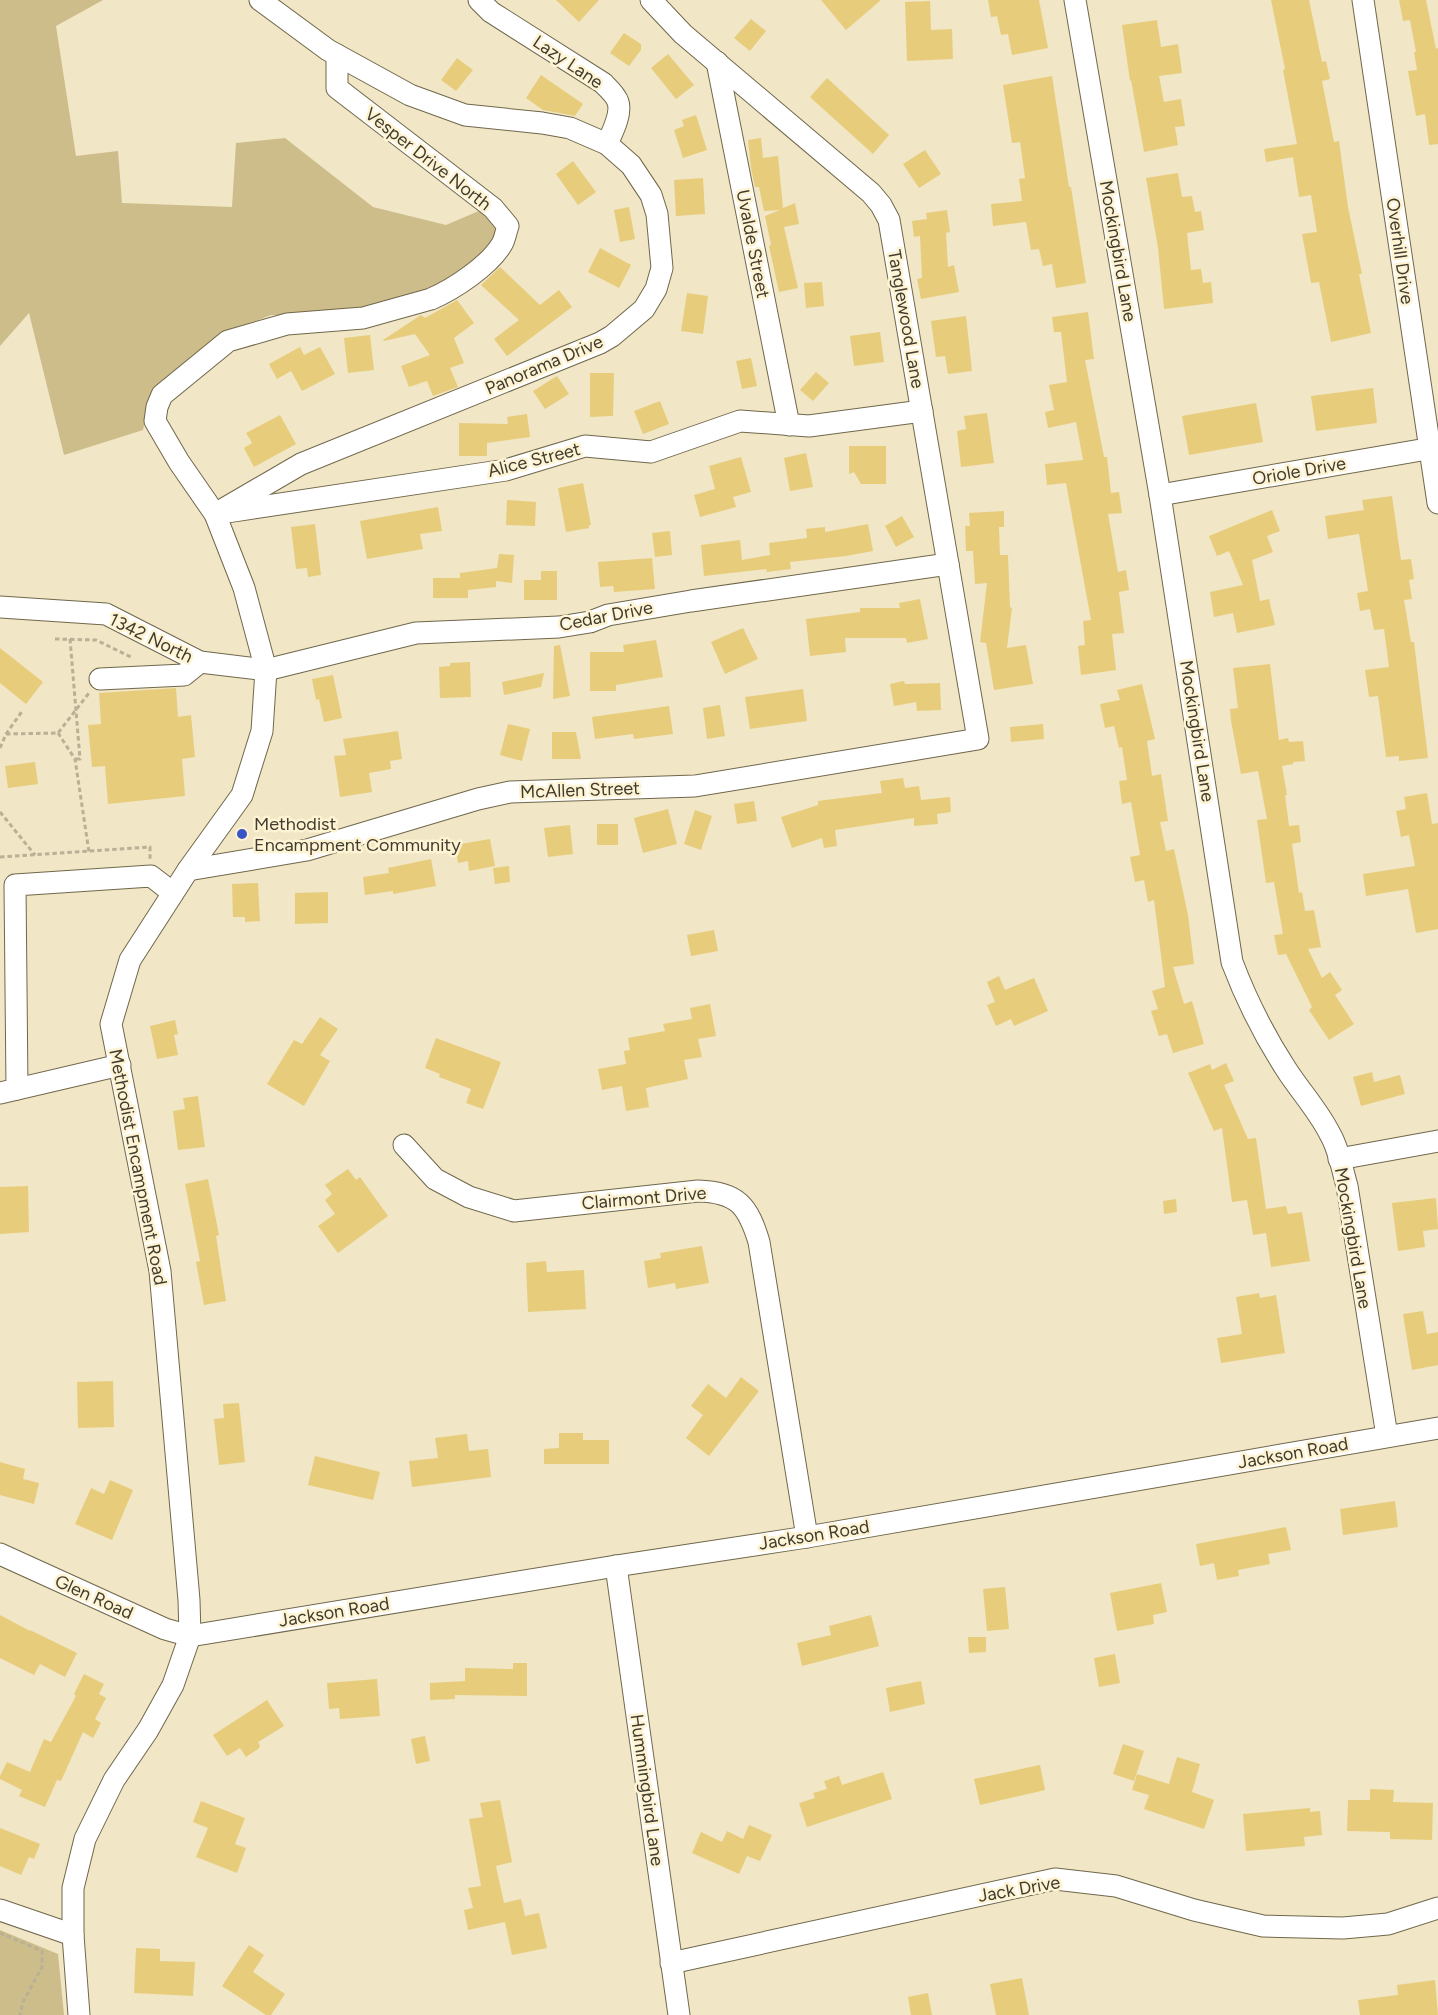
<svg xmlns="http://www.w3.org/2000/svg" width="1438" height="2015" viewBox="0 0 1438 2015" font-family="Figtree,sans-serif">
  <rect width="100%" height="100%" fill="#f1e6c6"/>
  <g fill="#cdbd8a">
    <polygon points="0,0 103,0 56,26 76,156 118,151 122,203 232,207 236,143 285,138 373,207 446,225 481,210 501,226 493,248 474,267 409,302 322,316 271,315 225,333 151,392 143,430 64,455 29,313 0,346"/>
    <polygon points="0,1930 58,1954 64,2015 0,2015"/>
  </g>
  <g fill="#e7cd7b">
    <polygon points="556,0 599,0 579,22"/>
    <polygon points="821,0 881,0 846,30"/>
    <polygon points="988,0 1039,0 1048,48 1012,55 1008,34 1001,35 997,16 991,17"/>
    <polygon points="1271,0 1309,0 1322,62 1326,61 1330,79 1322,81 1334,142 1339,141 1348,207 1362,274 1359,274 1371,333 1331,342 1319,282 1311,283 1302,234 1317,232 1311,195 1299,197 1293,157 1266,162 1264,149 1297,144 1283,70 1285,69"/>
    <polygon points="1399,0 1426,0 1436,49 1438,48 1438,144 1429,145 1425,114 1416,116 1408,71 1417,70 1414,52 1416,52 1410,20 1403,21"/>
    <polygon points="930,1 931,30 952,29 953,59 907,61 905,2"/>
    <polygon points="751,19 766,31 750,51 734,38"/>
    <polygon points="1157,20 1161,47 1178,44 1182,73 1159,76 1164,102 1181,99 1185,126 1175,127 1178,145 1144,152 1131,80 1130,81 1122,25"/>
    <polygon points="624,33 641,44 641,50 629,66 610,53"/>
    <polygon points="668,54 694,85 676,99 651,68"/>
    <polygon points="457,58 473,70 456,91 441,80"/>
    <polygon points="541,75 583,104 575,116 543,110 526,98"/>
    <polygon points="1052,76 1069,187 1071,187 1086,283 1056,288 1052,264 1043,266 1039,249 1031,250 1026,222 993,226 991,204 1022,201 1019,179 1025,178 1020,142 1012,143 1003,85"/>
    <polygon points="827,78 889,135 873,154 810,97"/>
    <polygon points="696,115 707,150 683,158 674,130 684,126 682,120"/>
    <polygon points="761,138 763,158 778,156 783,208 795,203 799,224 784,227 798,288 779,292 769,246 771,245 765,216 780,210 764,211 759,187 755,187 751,168 748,140"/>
    <polygon points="925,150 941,174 919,188 903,164"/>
    <polygon points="573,161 596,192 578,205 556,174"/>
    <polygon points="1178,173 1182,197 1192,196 1195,212 1201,211 1204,230 1187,233 1191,270 1201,269 1203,283 1211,282 1213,303 1164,309 1158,248 1146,178"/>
    <polygon points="703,178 705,214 676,216 674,180"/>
    <polygon points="629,207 635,239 620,242 614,210"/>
    <polygon points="947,210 950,232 946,233 948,267 954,265 959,292 921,299 917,279 922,278 920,236 914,237 912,221 927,219 926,213"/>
    <polygon points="600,248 631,265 619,288 588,272"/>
    <polygon points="500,267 540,305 559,290 572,307 507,356 494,339 519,320 481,285"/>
    <polygon points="822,282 824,306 806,308 804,283"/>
    <polygon points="687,293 708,296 703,334 681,331"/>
    <polygon points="457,300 474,323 454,338 464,363 450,368 458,387 433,396 427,381 409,387 401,366 430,355 415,334 384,341 383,340 421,315 425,318"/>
    <polygon points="1088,312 1094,359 1085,360 1104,457 1107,457 1111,493 1119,492 1122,513 1108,514 1118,572 1126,570 1129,590 1119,592 1124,633 1112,634 1116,670 1081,675 1078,646 1085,645 1083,621 1091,620 1066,483 1047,485 1045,464 1083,460 1076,422 1048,428 1045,412 1054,410 1049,385 1067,382 1061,332 1054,332 1052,317"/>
    <polygon points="966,316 972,371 948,374 945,356 936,357 931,321"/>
    <polygon points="880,332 884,362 854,366 850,336"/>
    <polygon points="370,335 374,370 348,373 344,338"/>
    <polygon points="300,347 304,355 320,347 335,374 302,391 291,371 277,379 269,364"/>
    <polygon points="751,358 757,386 742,389 736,361"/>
    <polygon points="816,372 829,383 813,401 800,390"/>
    <polygon points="590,373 614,373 613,416 590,417"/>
    <polygon points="557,376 569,394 545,409 533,391"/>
    <polygon points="1373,388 1377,423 1316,431 1311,396"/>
    <polygon points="660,401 669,424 643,434 634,411"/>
    <polygon points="1256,403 1263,442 1189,455 1182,416"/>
    <polygon points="987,413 994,463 961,467 957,431 966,429 964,416"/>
    <polygon points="527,414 530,437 487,443 487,456 459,456 459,423 508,424 507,417"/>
    <polygon points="280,415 296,444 254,467 244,448 252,443 246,433"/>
    <polygon points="849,446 886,446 886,484 861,484 854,472 849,474"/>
    <polygon points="806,453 813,487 790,491 784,458"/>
    <polygon points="741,457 751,492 733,497 736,507 700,517 694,495 715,489 709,466"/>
    <polygon points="583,483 591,525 589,525 589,528 566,532 558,488"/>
    <polygon points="1392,496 1401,560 1411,559 1414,579 1409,580 1412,599 1404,600 1411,642 1414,642 1428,758 1399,761 1399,756 1386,757 1378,696 1369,697 1365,670 1389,667 1384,629 1374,630 1370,609 1360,611 1357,593 1368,591 1359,534 1328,539 1325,516 1364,510 1362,500"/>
    <polygon points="507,500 536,502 535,526 506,525"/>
    <polygon points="438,507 442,531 420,534 423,549 367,559 360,521"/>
    <polygon points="1272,510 1280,531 1267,536 1273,552 1252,560 1260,601 1269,599 1275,625 1237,633 1233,613 1214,617 1210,592 1243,585 1229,551 1217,556 1209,536"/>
    <polygon points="1004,511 1004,527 999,527 1000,555 1008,555 1010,607 1012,608 1007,648 1026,645 1033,684 994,690 986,643 980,642 987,583 975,584 973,551 966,551 965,526 970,526 969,513"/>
    <polygon points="902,516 914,537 896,547 885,526"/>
    <polygon points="315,524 321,575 308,577 307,568 296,569 291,527"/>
    <polygon points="868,524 873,551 846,556 790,562 791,569 767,572 766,569 704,576 701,545 740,540 742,560 770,555 769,543 807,538 806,529 825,527 825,532"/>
    <polygon points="670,531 672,555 655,557 652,533"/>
    <polygon points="499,554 514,555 512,583 496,581 496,587 468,590 468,598 433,598 433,578 460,578 460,573 497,568"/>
    <polygon points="652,558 655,589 614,592 613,586 600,587 598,562"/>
    <polygon points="541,571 557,571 557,600 524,600 524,580 541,580"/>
    <polygon points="920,599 928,639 907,643 906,638 845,638 846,652 810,656 806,619 860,612 860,608 900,608 899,603"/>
    <polygon points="743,628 758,659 725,674 711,642"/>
    <polygon points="656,640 663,677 616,685 616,691 590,691 590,652 624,652 623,645"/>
    <polygon points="560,645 570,696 553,699 554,646"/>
    <polygon points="0,648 43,682 26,704 0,683"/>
    <polygon points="470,662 471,697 440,698 439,667 450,666 450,663"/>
    <polygon points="1270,664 1279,740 1288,738 1289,742 1303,741 1305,761 1293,762 1293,764 1282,766 1287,795 1285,795 1289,826 1299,825 1301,842 1292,844 1299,893 1302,892 1305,911 1314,910 1321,947 1308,949 1322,978 1330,972 1342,990 1335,995 1354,1024 1329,1040 1309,1010 1312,1007 1286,954 1278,955 1274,935 1283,934 1274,882 1266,883 1257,820 1267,819 1258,771 1241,774 1231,721 1230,709 1238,708 1233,668"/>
    <polygon points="544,673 541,687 504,695 502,682"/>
    <polygon points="333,675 342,718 324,722 319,699 316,700 312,679"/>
    <polygon points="904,681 905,684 940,683 941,710 917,711 916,702 894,706 890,684"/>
    <polygon points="1142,684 1155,739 1147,741 1152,776 1161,774 1168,821 1160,822 1166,851 1174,849 1188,915 1194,964 1173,967 1184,1004 1192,1001 1204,1044 1173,1053 1167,1034 1159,1036 1151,1011 1158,1009 1152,991 1165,987 1154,900 1148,902 1144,880 1135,882 1130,857 1140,855 1131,802 1122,804 1119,781 1127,780 1122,747 1119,748 1114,726 1105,728 1100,704 1120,700 1117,690"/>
    <polygon points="176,688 178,717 191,715 195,757 182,759 185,796 108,804 105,766 92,767 88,725 101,724 99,693"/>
    <polygon points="803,689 807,721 750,729 745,697"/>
    <polygon points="720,705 725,736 707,739 703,708"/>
    <polygon points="669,706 673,734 634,739 633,734 595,739 592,717"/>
    <polygon points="508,724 530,729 522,761 500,755"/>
    <polygon points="1043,724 1044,739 1011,742 1010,727"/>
    <polygon points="398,731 402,759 390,761 391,769 369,773 372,792 340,797 334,756 346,755 343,739"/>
    <polygon points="552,732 576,732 581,759 552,759"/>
    <polygon points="35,762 38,784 8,788 5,766"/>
    <polygon points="903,778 905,788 919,786 921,800 950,797 951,812 937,814 938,824 914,826 914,818 835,830 837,846 824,848 822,838 792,848 781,817 818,805 818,801 882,793 880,781"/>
    <polygon points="1427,793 1432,824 1438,823 1438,929 1416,933 1408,889 1366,896 1363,874 1415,866 1409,835 1401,837 1396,811 1406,809 1404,797"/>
    <polygon points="754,801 757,821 737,824 734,804"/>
    <polygon points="668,809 677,844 643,853 634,818"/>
    <polygon points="695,810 712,816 701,850 684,844"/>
    <rect x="597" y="824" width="21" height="21"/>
    <polygon points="570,825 573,854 548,857 544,828"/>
    <polygon points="490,839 495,866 469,871 468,861 458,863 455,845"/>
    <polygon points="431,859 436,886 393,894 393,891 365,895 363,877 389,873 388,868"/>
    <polygon points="509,866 510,882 495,884 493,868"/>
    <polygon points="258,883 260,921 245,922 245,917 233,917 232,884"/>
    <polygon points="328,892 328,923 295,924 295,893"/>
    <polygon points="714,930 718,951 691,956 687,935"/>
    <polygon points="999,976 1005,990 1034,978 1048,1011 1014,1026 1011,1019 996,1026 987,1005 995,1002 987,982"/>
    <polygon points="710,1004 716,1036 698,1039 702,1057 684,1060 688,1079 646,1088 649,1107 626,1111 622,1086 602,1090 598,1069 626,1064 624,1051 630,1050 628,1038 665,1031 663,1024 692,1019 690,1008"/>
    <polygon points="320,1017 338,1029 320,1055 330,1061 304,1106 267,1084 294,1040 302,1044"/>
    <polygon points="175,1020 178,1034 174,1035 178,1055 157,1059 150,1026"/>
    <polygon points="436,1038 501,1062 483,1109 466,1103 471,1089 439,1077 440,1074 425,1068"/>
    <polygon points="1226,1063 1234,1081 1224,1085 1248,1139 1256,1138 1266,1209 1286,1206 1288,1214 1302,1212 1310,1261 1271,1267 1266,1233 1253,1235 1247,1200 1232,1202 1222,1128 1214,1131 1188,1073 1210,1064 1212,1070"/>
    <polygon points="1372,1072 1374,1082 1400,1075 1405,1094 1361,1106 1353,1077"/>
    <polygon points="198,1096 205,1147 178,1150 173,1111 185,1109 183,1098"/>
    <polygon points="348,1169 356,1180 360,1177 388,1216 338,1253 318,1226 335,1214 325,1200 332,1194 325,1185"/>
    <polygon points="208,1179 219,1235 216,1236 226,1301 204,1305 196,1262 200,1261 185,1184"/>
    <polygon points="28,1186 29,1232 0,1234 0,1187"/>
    <polygon points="1436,1198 1438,1229 1423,1231 1425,1247 1398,1251 1392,1203"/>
    <polygon points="1176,1199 1177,1212 1164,1214 1163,1201"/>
    <polygon points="702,1246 709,1283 676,1289 675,1283 648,1288 644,1261 661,1258 660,1253"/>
    <polygon points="546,1261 547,1272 584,1270 586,1309 528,1312 526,1263"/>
    <polygon points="1259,1293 1260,1298 1276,1295 1285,1353 1221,1363 1217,1338 1242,1334 1236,1297"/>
    <polygon points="1423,1311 1427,1334 1438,1332 1438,1365 1412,1370 1403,1314"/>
    <polygon points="741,1377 759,1391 709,1456 686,1438 703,1415 691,1406 708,1384 726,1398"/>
    <polygon points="113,1381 114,1427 78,1428 77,1382"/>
    <polygon points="239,1403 245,1462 219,1465 214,1419 224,1418 223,1404"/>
    <polygon points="559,1433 583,1433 583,1440 609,1440 609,1464 544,1464 544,1449 559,1448"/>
    <polygon points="467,1434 469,1451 488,1449 491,1477 412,1487 409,1461 438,1458 435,1438"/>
    <polygon points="315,1456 380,1472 373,1500 308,1485"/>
    <polygon points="0,1462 25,1469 23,1479 39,1483 34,1504 0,1495"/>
    <polygon points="110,1480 133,1490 112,1540 75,1524 91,1488 104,1494"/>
    <polygon points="1395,1501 1398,1527 1343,1535 1340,1509"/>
    <polygon points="1286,1527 1291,1550 1268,1554 1270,1564 1238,1570 1239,1576 1217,1580 1214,1563 1200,1566 1196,1544"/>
    <polygon points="1161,1583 1167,1612 1153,1615 1154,1624 1117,1631 1110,1593"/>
    <polygon points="1005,1587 1009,1629 987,1631 983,1589"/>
    <polygon points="0,1615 30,1631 30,1630 77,1653 65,1677 40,1664 34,1675 0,1658"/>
    <polygon points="871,1615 879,1646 802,1666 797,1643 831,1635 829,1626"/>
    <polygon points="968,1637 986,1637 986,1652 969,1653"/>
    <polygon points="1115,1654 1120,1683 1099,1687 1094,1658"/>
    <polygon points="513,1663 527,1663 527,1696 455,1695 455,1699 430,1700 430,1683 465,1681 465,1668 513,1669"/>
    <polygon points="84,1674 104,1684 99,1694 106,1698 95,1719 101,1723 93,1738 83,1732 61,1781 57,1780 45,1807 19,1796 22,1790 0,1779 0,1776 7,1762 30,1772 44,1739 51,1742 76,1696 74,1694"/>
    <polygon points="377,1679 380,1716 340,1719 339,1708 329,1709 327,1683"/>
    <polygon points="921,1681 925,1704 890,1712 886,1688"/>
    <polygon points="267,1700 284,1726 258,1742 260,1746 258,1749 246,1757 240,1748 227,1756 213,1735"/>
    <polygon points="425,1736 430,1761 416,1764 411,1739"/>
    <polygon points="1123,1744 1144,1751 1134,1781 1113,1774"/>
    <polygon points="1177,1757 1200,1764 1192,1792 1214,1800 1204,1829 1144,1809 1149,1795 1132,1790 1137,1774 1169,1784"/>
    <polygon points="1040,1765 1045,1790 980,1805 974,1779"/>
    <polygon points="883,1772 892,1799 807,1827 799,1803 815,1798 813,1793 827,1789 824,1781 839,1776 842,1785"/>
    <polygon points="1370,1789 1394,1790 1393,1802 1433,1803 1432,1840 1390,1839 1390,1832 1347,1831 1348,1800 1370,1800"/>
    <polygon points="500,1800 512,1862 496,1866 504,1903 521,1899 525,1916 539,1913 547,1948 512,1955 505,1922 468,1930 464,1910 473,1908 468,1888 481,1886 469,1819 483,1817 480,1803"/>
    <polygon points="201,1801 245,1818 235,1844 246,1848 237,1873 196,1857 208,1828 193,1822"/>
    <polygon points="1310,1808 1310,1812 1320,1811 1322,1835 1304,1837 1305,1846 1246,1851 1243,1814"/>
    <polygon points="749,1825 772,1835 760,1861 747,1856 739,1874 692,1853 701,1832 722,1842 727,1831 743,1839"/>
    <polygon points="0,1828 40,1844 34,1859 29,1857 21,1875 0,1866"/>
    <polygon points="249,1945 264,1955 253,1972 285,1994 271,2015 266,2015 222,1986"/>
    <polygon points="136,1948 160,1949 160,1961 195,1962 193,1996 134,1993"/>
    <polygon points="1022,1978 1029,2015 996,2015 990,1984"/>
    <polygon points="1435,1980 1438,2015 1360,2015 1358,2000 1398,1995 1397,1985"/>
    <polygon points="928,1993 932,2015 911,2015 908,1997"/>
  </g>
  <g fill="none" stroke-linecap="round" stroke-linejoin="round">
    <defs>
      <g id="minor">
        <path d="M 479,0 L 491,12 L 603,83 C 608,88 616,95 618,102 C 622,114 612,133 607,144"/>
        <path d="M 1075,0 L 1160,495 L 1232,962 C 1246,999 1264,1035 1286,1069 C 1300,1091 1318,1110 1330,1134 C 1339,1149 1342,1169 1347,1186 L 1387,1436"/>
        <polyline points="1363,0 1438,503"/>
        <polyline points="717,62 789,425"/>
        <polyline points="1160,495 1438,447"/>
        <polyline points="227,512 506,470 585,446 651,452 740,421 809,426 922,411"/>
        <polyline points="215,514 301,464 600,343 612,336 644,309 656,289 662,268 657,214 651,195 631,165 607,144 570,128 542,123 465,115 410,95 328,50 260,0"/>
        <polyline points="0,607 106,614 200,662 266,670 416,633 559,627 590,622 608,615 691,601 948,564"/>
        <polyline points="100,679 184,675 200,662"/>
        <polyline points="188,870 307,850 478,799 510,792 695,786 978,739 889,220 881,205 871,193 683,34 651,0"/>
        <polyline points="17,1089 15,885 151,876 173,893"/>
        <polyline points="0,1093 120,1065"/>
        <path d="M 404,1145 L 435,1179 L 469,1197 L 514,1211 L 698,1191 C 738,1192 748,1206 759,1242 L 807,1537"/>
        <polyline points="1339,1159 1438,1141"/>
        <polyline points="0,1554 165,1629 190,1636 616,1566 807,1537 1438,1428"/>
        <polyline points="616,1566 679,2015"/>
        <polyline points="0,1910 73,1935"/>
        <polyline points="671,1963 1055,1879 1116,1886 1194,1910 1263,1926 1343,1928 1388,1924 1438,1908"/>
        <path d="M 79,2015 L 73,1935 L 73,1888 L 85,1839 L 114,1780 L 148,1730 L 173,1685 L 190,1636 L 189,1600 L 160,1271 L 111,1024 L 130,960 L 188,870 L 242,795 L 262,731 L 266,670 L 244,588 L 215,514 L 179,462 L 155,421 L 157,407 L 162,395 L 228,341 L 287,324 L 363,318 L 431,299 C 454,289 489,266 502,244 C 505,239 506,231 508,226 L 493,208 L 337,88 L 337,55"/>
      </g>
    </defs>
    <use href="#minor" stroke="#70674b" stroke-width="23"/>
    <g stroke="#b9b096" stroke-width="3" stroke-dasharray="4.5 3" stroke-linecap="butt">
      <polyline points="55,639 96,640 133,658"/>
      <polyline points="70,639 80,759 75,759"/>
      <polyline points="58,733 75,759 89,852"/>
      <polyline points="6,734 58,733 89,693"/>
      <polyline points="0,748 6,734 23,710"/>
      <polyline points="0,812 35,855"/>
      <polyline points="0,857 150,847 150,860"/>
      <polyline points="0,1933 42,1951 42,1967 23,2002 20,2015"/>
    </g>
    <use href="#minor" stroke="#fff" stroke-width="21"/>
  </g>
  <circle fill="#3855c6" stroke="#fef3d3" stroke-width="2" cx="242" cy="834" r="6"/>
  <g text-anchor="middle" stroke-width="5" stroke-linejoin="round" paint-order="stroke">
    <g font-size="18" fill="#403c2f" stroke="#fef3d3">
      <text transform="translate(568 62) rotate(34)" y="6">Lazy Lane</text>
      <text transform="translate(428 159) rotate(38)" y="6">Vesper Drive North</text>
      <text transform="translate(753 244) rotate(79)" y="6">Uvalde Street</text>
      <text transform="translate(1118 251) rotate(80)" y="6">Mockingbird Lane</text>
      <text transform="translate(1400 251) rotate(82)" y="6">Overhill Drive</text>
      <text transform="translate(906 319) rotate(80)" y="6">Tanglewood Lane</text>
      <text transform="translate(544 365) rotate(-23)" y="6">Panorama Drive</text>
      <text transform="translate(534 460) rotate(-14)" y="6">Alice Street</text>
      <text transform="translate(1299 471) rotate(-10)" y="6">Oriole Drive</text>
      <text transform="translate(606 616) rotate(-11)" y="6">Cedar Drive</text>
      <text transform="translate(151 638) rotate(26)" y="6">1342 North</text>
      <text transform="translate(1197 731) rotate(81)" y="6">Mockingbird Lane</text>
      <text transform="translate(580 790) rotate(-2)" y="6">McAllen Street</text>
      <text transform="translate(138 1167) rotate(79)" y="6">Methodist Encampment Road</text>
      <text transform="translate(644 1198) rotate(-5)" y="6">Clairmont Drive</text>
      <text transform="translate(1353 1238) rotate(80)" y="6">Mockingbird Lane</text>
      <text transform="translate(1293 1453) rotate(-10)" y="6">Jackson Road</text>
      <text transform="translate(814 1535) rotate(-9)" y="6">Jackson Road</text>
      <text transform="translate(94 1597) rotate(24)" y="6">Glen Road</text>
      <text transform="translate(334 1612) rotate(-9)" y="6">Jackson Road</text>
      <text transform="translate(647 1790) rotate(82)" y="6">Hummingbird Lane</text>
      <text transform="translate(1019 1889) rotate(-10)" y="6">Jack Drive</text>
    </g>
    <g font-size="18" fill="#403c2f" stroke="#fef3d3" text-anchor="start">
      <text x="254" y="830">Methodist<tspan x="254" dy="21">Encampment Community</tspan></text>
    </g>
  </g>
</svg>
